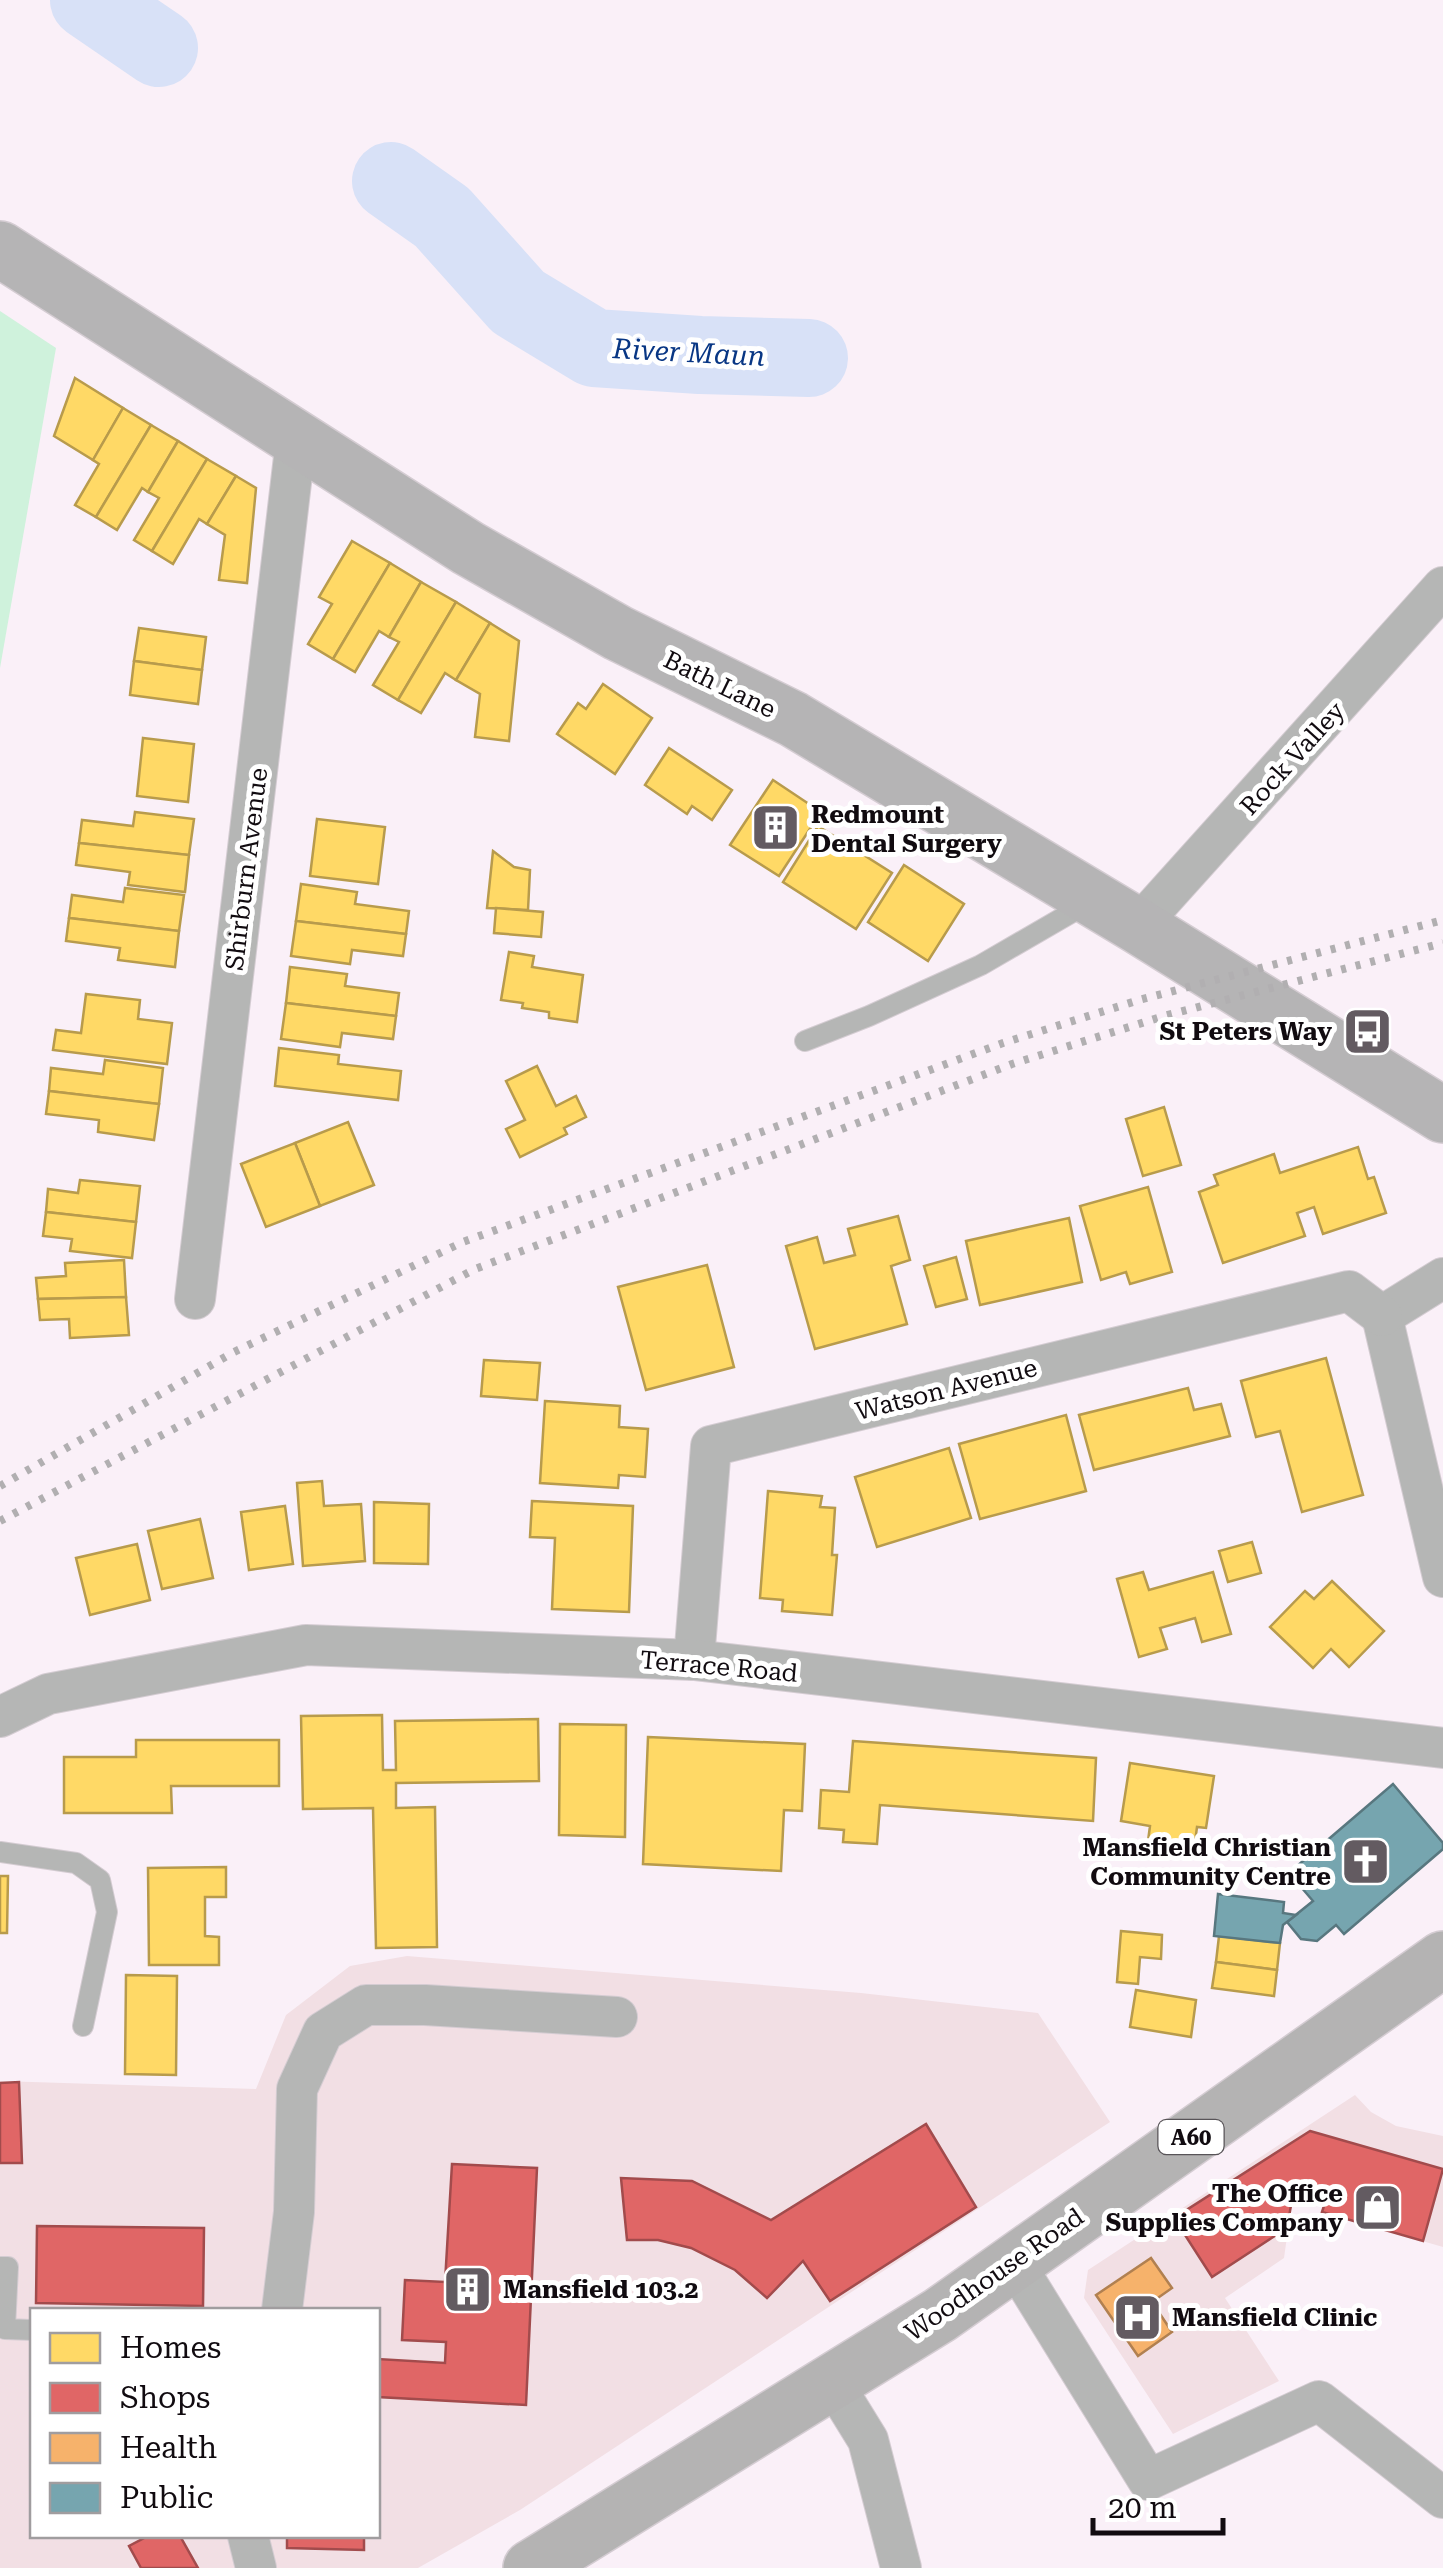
<svg xmlns="http://www.w3.org/2000/svg" width="1443" height="2568" viewBox="0 0 1443 2568" font-family="'Roboto Serif',serif">
  <rect width="100%" height="100%" fill="#faf0f8"/>
  <g fill="#f2dfe4" fill-rule="evenodd">
    <path d="M 407,1956 L 861,1993 L 1038,2013 L 1110,2122 L 520,2510 L 418,2568 L 0,2568 L 0,2081 L 256,2089 L 286,2015 L 350,1966 ZM 32,2310 L 378,2310 L 378,2536 L 32,2536 Z"/>
    <polygon points="1355,2095 1371,2112 1396,2126 1443,2136 1443,2247 1322,2212 1324,2203 1293,2194 1284,2258 1225,2298 1279,2381 1173,2434 1084,2298 1088,2270"/>
  </g>
  <polygon fill="#cff2dc" points="0,311 56,348 0,668"/>
  <g fill="#ffd966" stroke="#b89b4c" stroke-width="2.5">
    <polygon points="75,378 123,408 93,460 54,436"/>
    <polygon points="123,408 151,425 96,517 75,505 99,464 93,460"/>
    <polygon points="151,425 178,441 148,492 142,488 117,530 96,517"/>
    <polygon points="178,441 207,459 152,551 134,540 159,498 148,492"/>
    <polygon points="207,459 236,476 207,524 199,519 173,564 152,551"/>
    <polygon points="236,476 256,488 247,583 219,580 225,535 207,524"/>
    <polygon points="352,541 390,563 333,659 308,644 332,604 319,597"/>
    <polygon points="390,563 421,582 389,637 379,631 355,672 333,659"/>
    <polygon points="421,582 456,602 398,700 373,685 399,642 389,637"/>
    <polygon points="456,602 490,623 456,680 445,673 421,713 398,700"/>
    <polygon points="490,623 519,641 509,741 475,737 480,694 456,680"/>
    <polygon points="139,628 206,637 202,670 134,661"/>
    <polygon points="134,661 202,670 198,704 130,695"/>
    <polygon points="603,684 652,718 615,774 557,734 578,703 586,709"/>
    <polygon points="143,738 194,744 188,802 137,796"/>
    <polygon points="669,748 732,790 712,820 692,806 687,814 645,785"/>
    <polygon points="773,780 821,812 779,876 730,845"/>
    <polygon points="135,812 194,819 189,855 79,843 82,820 133,826"/>
    <polygon points="317,819 385,827 378,884 310,876"/>
    <polygon points="818,826 892,873 856,929 783,882"/>
    <polygon points="79,843 189,855 185,892 128,885 130,872 76,865"/>
    <polygon points="493,851 514,867 530,870 528,910 487,908"/>
    <polygon points="904,865 964,904 928,961 868,922"/>
    <polygon points="301,884 357,892 355,904 409,911 406,934 296,921"/>
    <polygon points="125,888 184,895 179,931 69,918 72,895 123,902"/>
    <polygon points="496,908 543,912 541,937 494,933"/>
    <polygon points="69,918 179,931 175,967 118,960 120,948 66,941"/>
    <polygon points="296,921 406,934 403,956 352,950 350,964 291,956"/>
    <polygon points="509,952 534,956 532,967 583,975 577,1022 549,1018 549,1012 522,1008 523,1003 501,1000"/>
    <polygon points="290,967 347,974 345,986 399,993 396,1016 286,1003"/>
    <polygon points="86,994 140,1000 138,1019 172,1023 167,1064 53,1050 56,1030 81,1033"/>
    <polygon points="286,1003 396,1016 393,1039 342,1033 340,1047 281,1039"/>
    <polygon points="279,1048 339,1055 338,1064 401,1071 398,1100 275,1086"/>
    <polygon points="105,1060 163,1068 159,1104 49,1091 51,1068 103,1074"/>
    <polygon points="537,1066 556,1106 576,1096 586,1117 564,1128 567,1134 520,1157 506,1129 525,1120 506,1081"/>
    <polygon points="49,1091 159,1104 154,1140 98,1132 99,1120 46,1114"/>
    <polygon points="1164,1107 1181,1165 1143,1176 1126,1119"/>
    <polygon points="348,1122 374,1185 320,1206 295,1143"/>
    <polygon points="295,1143 320,1206 266,1227 241,1164"/>
    <polygon points="1358,1147 1368,1179 1374,1177 1386,1213 1323,1234 1314,1207 1297,1213 1305,1236 1223,1263 1199,1192 1218,1185 1214,1175 1274,1154 1280,1173"/>
    <polygon points="80,1180 140,1186 136,1222 46,1212 48,1189 78,1193"/>
    <polygon points="1148,1187 1172,1272 1130,1284 1126,1272 1101,1280 1080,1206"/>
    <polygon points="46,1212 136,1222 132,1258 70,1251 72,1239 43,1236"/>
    <polygon points="898,1216 910,1260 891,1266 907,1324 815,1349 786,1246 817,1237 824,1263 855,1255 848,1229"/>
    <polygon points="1069,1218 1082,1282 980,1305 966,1241"/>
    <polygon points="956,1257 967,1299 936,1307 924,1266"/>
    <polygon points="124,1260 126,1297 38,1299 36,1278 66,1276 65,1263"/>
    <polygon points="707,1265 734,1367 646,1390 618,1287"/>
    <polygon points="126,1297 129,1335 70,1338 69,1319 40,1320 38,1299"/>
    <polygon points="1326,1358 1363,1495 1302,1512 1280,1431 1256,1437 1241,1381"/>
    <polygon points="484,1360 540,1363 537,1400 481,1396"/>
    <polygon points="1188,1388 1194,1410 1221,1404 1230,1436 1094,1470 1079,1415"/>
    <polygon points="545,1401 620,1406 619,1427 648,1429 645,1477 619,1475 618,1488 540,1483"/>
    <polygon points="1066,1415 1086,1491 980,1519 959,1444"/>
    <polygon points="949,1448 971,1518 877,1547 855,1477"/>
    <polygon points="322,1481 324,1506 361,1504 365,1561 303,1566 297,1483"/>
    <polygon points="768,1491 822,1496 820,1507 835,1508 832,1555 837,1555 832,1615 782,1611 783,1600 760,1598"/>
    <polygon points="532,1501 633,1506 629,1612 552,1609 555,1538 530,1537"/>
    <polygon points="374,1502 429,1504 428,1564 374,1563"/>
    <polygon points="285,1506 293,1564 249,1570 241,1512"/>
    <polygon points="200,1519 213,1578 162,1589 148,1531"/>
    <polygon points="1252,1542 1261,1573 1228,1582 1219,1551"/>
    <polygon points="137,1544 150,1600 90,1615 76,1558"/>
    <polygon points="1143,1572 1149,1590 1213,1572 1231,1634 1202,1642 1195,1618 1160,1628 1167,1649 1139,1657 1117,1579"/>
    <polygon points="1332,1581 1384,1631 1349,1667 1331,1649 1313,1668 1270,1627 1305,1591 1314,1599"/>
    <polygon points="382,1715 383,1770 396,1770 395,1721 538,1719 539,1781 396,1783 396,1808 435,1807 437,1947 376,1948 373,1808 303,1809 301,1716"/>
    <polygon points="560,1724 626,1725 625,1837 559,1835"/>
    <polygon points="648,1737 805,1744 802,1811 784,1810 781,1871 643,1864"/>
    <polygon points="136,1740 279,1740 279,1786 171,1786 172,1813 64,1813 64,1757 136,1757"/>
    <polygon points="853,1741 1096,1758 1093,1821 880,1805 877,1844 843,1842 844,1830 819,1828 821,1790 849,1792"/>
    <polygon points="1130,1763 1214,1776 1206,1828 1197,1827 1193,1857 1171,1853 1173,1845 1148,1841 1150,1826 1121,1821"/>
    <polygon points="226,1867 226,1897 205,1897 205,1936 219,1937 219,1965 149,1965 148,1868"/>
    <polygon points="0,1876 8,1876 7,1933 0,1933"/>
    <polygon points="1121,1931 1162,1935 1161,1959 1140,1957 1138,1984 1117,1982"/>
    <polygon points="1219,1936 1280,1943 1277,1970 1216,1962"/>
    <polygon points="1216,1962 1277,1970 1274,1996 1212,1988"/>
    <polygon points="126,1975 177,1976 176,2075 125,2074"/>
    <polygon points="1136,1990 1196,2000 1191,2037 1130,2027"/>
  </g>
  <g fill="#e06666" stroke="#a24b4c" stroke-width="2.5">
    <polygon points="19,2082 22,2163 0,2163 0,2083"/>
    <polygon points="926,2124 976,2207 830,2301 803,2261 767,2298 735,2270 691,2248 658,2240 627,2240 621,2178 692,2181 771,2220"/>
    <polygon points="1310,2131 1443,2169 1423,2241 1322,2212 1325,2203 1293,2194 1287,2228 1212,2277 1174,2218"/>
    <polygon points="452,2164 537,2168 526,2405 378,2397 378,2359 445,2363 446,2342 402,2340 405,2280 445,2282"/>
    <polygon points="37,2226 204,2228 203,2306 36,2303"/>
    <polygon points="148,2536 180,2536 198,2568 141,2568 129,2546"/>
    <polygon points="287,2536 364,2536 364,2550 287,2548"/>
  </g>
  <polygon fill="#f6b26b" stroke="#b18050" stroke-width="2.5" points="1151,2258 1172,2288 1152,2302 1172,2332 1138,2356 1096,2295"/>
  <g fill="#76a5af" stroke="#58777f" stroke-width="2.5">
    <polygon points="1393,1784 1443,1843 1443,1849 1344,1934 1336,1925 1317,1941 1301,1939 1287,1922 1313,1901 1289,1873"/>
    <polygon points="1218,1894 1284,1902 1283,1913 1296,1915 1283,1925 1280,1943 1214,1936"/>
  </g>
  <g fill="none" stroke-linecap="round" stroke-linejoin="round">
    <g stroke="#d8e1f7" stroke-width="78">
      <polyline points="89,0 159,48"/>
      <polyline points="391,181 442,217 518,302 594,348 700,355 809,358"/>
    </g>
    <defs>
      <g id="lane">
        <polyline points="805,1041 869,1016 981,965 1088,903"/>
        <polyline points="0,1852 76,1863 100,1880 107,1912 83,2026"/>
        <polyline points="0,2267 8,2267 5,2329 32,2330"/>
      </g>
      <g id="street">
        <polyline points="1138,926 1443,587"/>
        <polyline points="195,1299 296,440"/>
        <polyline points="1382,1316 1443,1577"/>
        <polyline points="1382,1316 1443,1278"/>
        <polyline points="694,1660 711,1446 1349,1291 1382,1316"/>
        <polyline points="0,1717 48,1694 306,1645 694,1660 1443,1748"/>
        <polyline points="1013,2261 1148,2480 1319,2401 1443,2498"/>
        <polyline points="282,2310 294,2212 297,2089 323,2032 366,2005 425,2005 617,2017"/>
        <polyline points="831,2380 868,2440 901,2568"/>
        <polyline points="248,2536 256,2568"/>
      </g>
      <polyline id="secondary" points="0,249 468,548 618,633 793,719 1138,926 1443,1115"/>
      <polyline id="highway" points="531,2568 940,2315 1443,1959"/>
    </defs>
    <use href="#lane" stroke="#d4ccd2" stroke-width="22"/>
    <use href="#street" stroke="#d4ccd2" stroke-width="42"/>
    <use href="#secondary" stroke="#d4ccd2" stroke-width="58"/>
    <use href="#highway" stroke="#d4ccd2" stroke-width="58"/>
    <use href="#lane" stroke="#b5b6b5" stroke-width="20"/>
    <use href="#street" stroke="#b5b6b5" stroke-width="40"/>
    <use href="#secondary" stroke="#b5b4b5" stroke-width="55"/>
    <use href="#highway" stroke="#b4b3b3" stroke-width="55"/>
    <g stroke="#b1afb1" stroke-width="8" stroke-dasharray="5 10" stroke-linecap="butt">
      <polyline points="0,1486 234,1352 463,1242 1003,1043 1139,1000 1443,920"/>
      <polyline points="0,1521 475,1269 1012,1064 1164,1016 1443,943"/>
    </g>
  </g>
  <defs>
    <symbol id="building-square" viewBox="-11 -11 22 22"><rect x="-9" y="-9" width="18" height="18" rx="4" fill="#635b61" stroke="#fff"/><path d="M-4-6H4V6H1V3H-1V6H-4ZM-2.5-4.3h1.7v1.8h-1.7ZM.8-4.3h1.7v1.8H.8ZM-2.5-1h1.7V.8h-1.7ZM.8-1h1.7V.8H.8Z" fill="#fff"/></symbol>
    <symbol id="bus-square" viewBox="-11 -11 22 22"><rect x="-9" y="-9" width="18" height="18" rx="4" fill="#635b61" stroke="#fff"/><path d="M-5-6H5V4H4V6H2V4H-2V6H-4V4H-5ZM-3.5-4V0h7V-4ZM-3.5 1.2v1.5H-2V1.2ZM2 1.2v1.5H3.5V1.2Z" fill="#fff"/></symbol>
    <symbol id="church-square" viewBox="-11 -11 22 22"><rect x="-9" y="-9" width="18" height="18" rx="4" fill="#635b61" stroke="#fff"/><path d="M-1.2-6h2.4v3.5h3.3v2.4h-3.3V6h-2.4V-.1h-3.3v-2.4h3.3Z" fill="#fff"/></symbol>
    <symbol id="shop-square" viewBox="-11 -11 22 22"><rect x="-9" y="-9" width="18" height="18" rx="4" fill="#635b61" stroke="#fff"/><path d="M-5-2.5h2.3a2.7 3.5 0 0 1 5.4 0H5L5.5 6h-11ZM-1.5-2.5h3a1.5 2.3 0 0 0-3 0Z" fill="#fff"/></symbol>
    <symbol id="hospital-square" viewBox="-11 -11 22 22"><rect x="-9" y="-9" width="18" height="18" rx="4" fill="#635b61" stroke="#fff"/><path d="M-5-5h3v3.5h4V-5h3V5h-3V1.5h-4V5h-3Z" fill="#fff"/></symbol>
  </defs>
  <g fill-rule="evenodd">
    <use href="#building-square" x="748" y="800" width="55" height="55"/>
    <use href="#bus-square" x="1340" y="1004" width="55" height="55"/>
    <use href="#church-square" x="1338" y="1834" width="55" height="55"/>
    <use href="#shop-square" x="1350" y="2180" width="55" height="55"/>
    <use href="#building-square" x="440" y="2262" width="55" height="55"/>
    <use href="#hospital-square" x="1110" y="2290" width="55" height="55"/>
  </g>
  <g text-anchor="middle" stroke-width="10" stroke-linejoin="round" paint-order="stroke">
    <rect fill="#fff" stroke="#585458" stroke-width="2.5" x="1158.5" y="2120" width="65" height="34" rx="8"/>
    <g font-size="22" font-weight="bold" fill="#110b10">
      <text x="1191" y="2145">A60</text>
    </g>
    <g font-size="25" fill="#110b10" stroke="#fff">
      <text transform="translate(720 684) rotate(26)" y="9">Bath Lane</text>
      <text transform="translate(1292 758) rotate(-48)" y="9">Rock Valley</text>
      <text transform="translate(246 869) rotate(-83)" y="9">Shirburn Avenue</text>
      <text transform="translate(946 1389) rotate(-14)" y="9">Watson Avenue</text>
      <text transform="translate(719 1666) rotate(5)" y="9">Terrace Road</text>
      <text transform="translate(994 2274) rotate(-35)" y="9">Woodhouse Road</text>
    </g>
    <g font-size="25" font-weight="bold" fill="#110b10" stroke="#fff" text-anchor="start">
      <text x="811" y="823">Redmount<tspan x="811" dy="29">Dental Surgery</tspan></text>
      <text x="1332" y="1040" text-anchor="end">St Peters Way</text>
      <text x="1331" y="1856" text-anchor="end">Mansfield Christian<tspan x="1331" dy="29">Community Centre</tspan></text>
      <text x="1343" y="2202" text-anchor="end">The Office<tspan x="1343" dy="29">Supplies Company</tspan></text>
      <text x="503" y="2298">Mansfield 103.2</text>
      <text x="1172" y="2326">Mansfield Clinic</text>
    </g>
    <g font-size="28" font-style="italic" fill="#083684" stroke="#fff">
      <text transform="translate(689 352) rotate(3)" y="10">River Maun</text>
    </g>
  </g>
  <rect x="30" y="2308" width="350" height="230" fill="#ffffff" stroke="#a09d9f" stroke-width="2.5"/>
  <rect x="50" y="2333" width="50" height="30" fill="#ffd966" stroke="#a09d9f" stroke-width="2.5"/>
  <text x="120" y="2358" font-size="30" fill="#110b10">Homes</text>
  <rect x="50" y="2383" width="50" height="30" fill="#e06666" stroke="#a09d9f" stroke-width="2.5"/>
  <text x="120" y="2408" font-size="30" fill="#110b10">Shops</text>
  <rect x="50" y="2433" width="50" height="30" fill="#f6b26b" stroke="#a09d9f" stroke-width="2.5"/>
  <text x="120" y="2458" font-size="30" fill="#110b10">Health</text>
  <rect x="50" y="2483" width="50" height="30" fill="#76a5af" stroke="#a09d9f" stroke-width="2.5"/>
  <text x="120" y="2508" font-size="30" fill="#110b10">Public</text>
  <path d="M1093 2518v15h130v-15" fill="none" stroke="#110b10" stroke-width="5"/>
  <text x="1108" y="2518" font-size="30" fill="#110b10" stroke="#ffffff" stroke-width="8" paint-order="stroke">20 m</text>
</svg>
